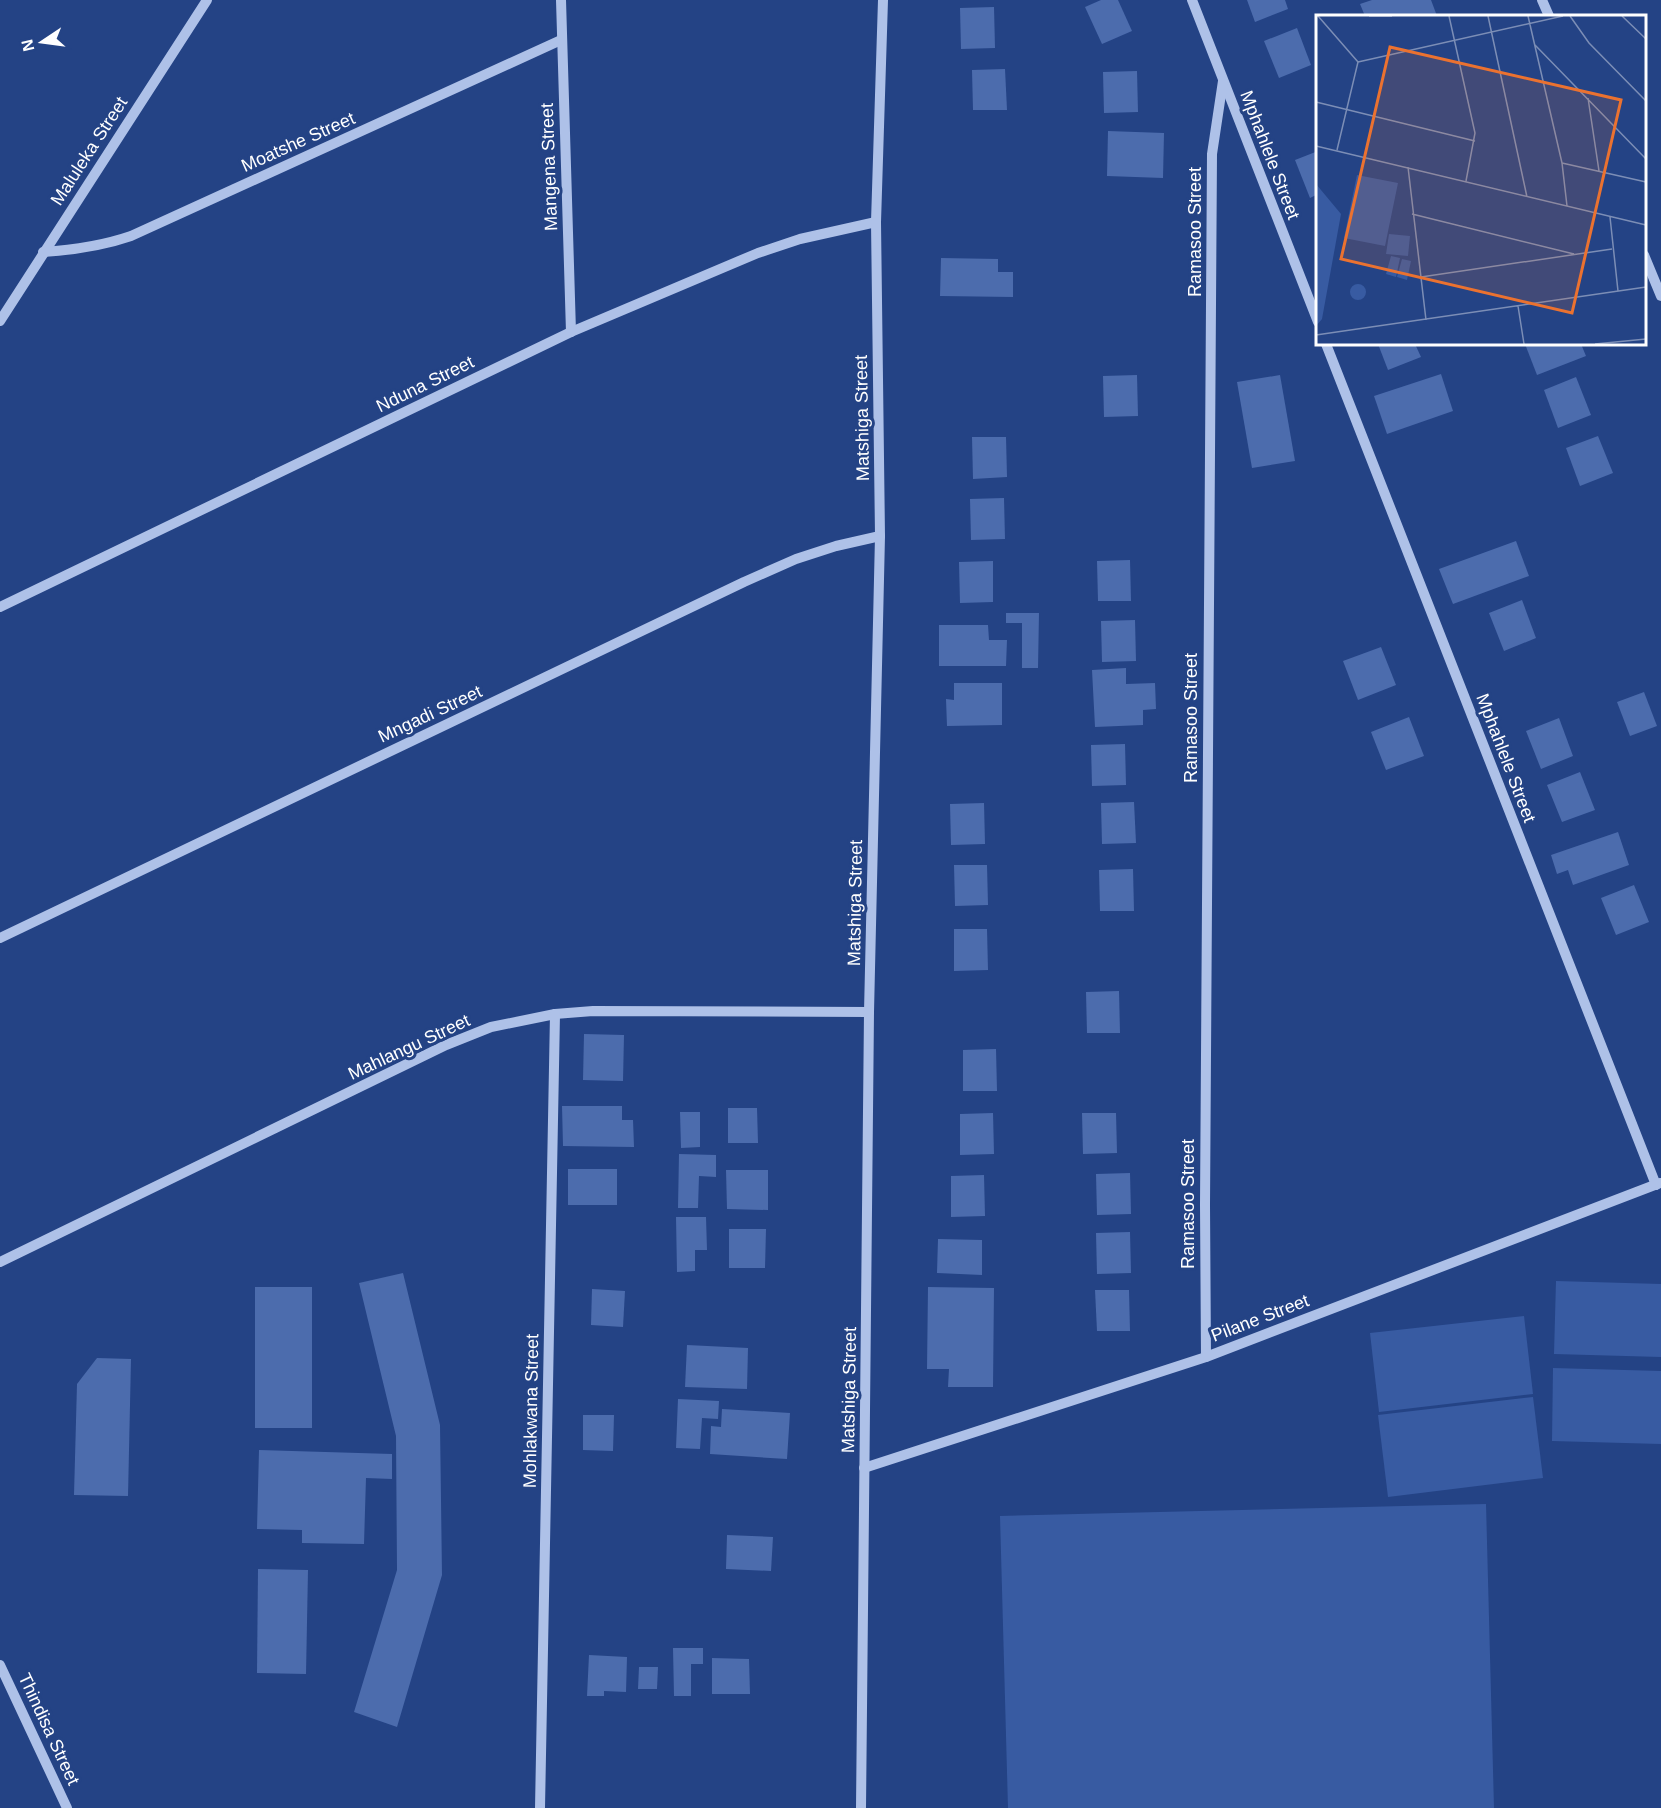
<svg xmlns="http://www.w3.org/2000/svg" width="1661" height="1808" viewBox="0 0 1661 1808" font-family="Arial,sans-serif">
  <rect width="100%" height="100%" fill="#244385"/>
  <g fill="#385ba2">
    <polygon points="1556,1281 1661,1284 1661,1357 1554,1354"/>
    <polygon points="1524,1316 1533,1394 1379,1412 1370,1333"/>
    <polygon points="1553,1368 1661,1371 1661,1444 1552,1441"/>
    <polygon points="1533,1397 1543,1478 1388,1497 1378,1415"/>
    <polygon points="1486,1504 1494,1808 1008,1808 1000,1516"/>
  </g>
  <g fill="#4c6cad">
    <polygon points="1101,0 1118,0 1132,31 1102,44 1085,7"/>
    <polygon points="1247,0 1285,0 1288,9 1255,22"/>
    <polygon points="1372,0 1431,0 1437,16 1365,16 1360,4"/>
    <polygon points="994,7 995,48 961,49 960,8"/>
    <polygon points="1297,28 1311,65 1279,78 1264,41"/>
    <polygon points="1005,69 1007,110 973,110 972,70"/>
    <polygon points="1137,71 1138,112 1104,113 1103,72"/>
    <polygon points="1108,131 1164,133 1163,178 1107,176"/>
    <polygon points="1318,151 1318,194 1310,198 1295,160"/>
    <polygon points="941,258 998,259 998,272 1013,272 1013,297 940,296"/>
    <polygon points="1378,344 1415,344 1421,357 1388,370"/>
    <polygon points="1525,344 1581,344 1586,356 1537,375"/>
    <polygon points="1441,374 1453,411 1387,434 1374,396"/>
    <polygon points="1137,375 1138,416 1104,417 1103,376"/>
    <polygon points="1280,375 1295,461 1252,468 1237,382"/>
    <polygon points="1576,377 1591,415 1558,428 1544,390"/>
    <polygon points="1598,436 1613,473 1580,486 1566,448"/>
    <polygon points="972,437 1006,437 1007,477 973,479"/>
    <polygon points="1004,498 1005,539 971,540 970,499"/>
    <polygon points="1516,541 1529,576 1453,604 1439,569"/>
    <polygon points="1130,560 1131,601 1098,601 1097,561"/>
    <polygon points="993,561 993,602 960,603 959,562"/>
    <polygon points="1522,600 1536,638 1504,651 1489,613"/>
    <polygon points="1006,613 1039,613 1038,668 1022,668 1022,623 1006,623"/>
    <polygon points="1135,620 1136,661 1102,662 1101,621"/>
    <polygon points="939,625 988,625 989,640 1007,640 1006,666 939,666"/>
    <polygon points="1381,647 1396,685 1358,700 1343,661"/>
    <polygon points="1126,668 1126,684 1155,683 1156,709 1143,710 1143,725 1095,727 1092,670"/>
    <polygon points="954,683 1002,683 1002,725 947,726 946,699 954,700"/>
    <polygon points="1644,692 1657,726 1630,736 1617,702"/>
    <polygon points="1409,717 1424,756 1386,770 1371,732"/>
    <polygon points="1559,718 1573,756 1541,769 1526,731"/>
    <polygon points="1125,744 1126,785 1092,786 1091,745"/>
    <polygon points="1580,772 1595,810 1562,822 1547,785"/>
    <polygon points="1134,802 1136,843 1102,844 1101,803"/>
    <polygon points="984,803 985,844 951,845 950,804"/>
    <polygon points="1618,832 1629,865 1573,885 1568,870 1557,874 1551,855"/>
    <polygon points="954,865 987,865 988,905 955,906"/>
    <polygon points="1133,869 1134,911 1100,911 1099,870"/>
    <polygon points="1634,885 1649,922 1616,935 1601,898"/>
    <polygon points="954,929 987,929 988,970 954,971"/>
    <polygon points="1119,991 1120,1033 1087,1033 1086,992"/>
    <polygon points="584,1034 624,1035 623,1081 583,1080"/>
    <polygon points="996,1049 997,1091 963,1091 963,1050"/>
    <polygon points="562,1106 622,1106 622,1120 633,1120 634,1147 563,1146"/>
    <polygon points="728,1108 757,1108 758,1143 728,1143"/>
    <polygon points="680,1112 700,1112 700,1147 681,1148"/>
    <polygon points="993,1113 994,1154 960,1155 960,1114"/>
    <polygon points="1082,1113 1116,1113 1117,1153 1083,1154"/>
    <polygon points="679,1154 716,1155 716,1177 699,1176 698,1208 678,1208"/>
    <rect x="568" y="1169" width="49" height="36"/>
    <polygon points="726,1170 768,1170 768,1210 727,1209"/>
    <polygon points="1130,1173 1131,1214 1097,1215 1096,1174"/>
    <polygon points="984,1175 985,1216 951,1217 951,1176"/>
    <polygon points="676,1217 706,1217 707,1250 695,1250 695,1271 677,1272"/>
    <polygon points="729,1229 766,1229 765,1268 729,1268"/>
    <polygon points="1130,1232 1131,1273 1097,1274 1096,1233"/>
    <polygon points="938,1239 982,1240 982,1275 937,1273"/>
    <polygon points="403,1273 440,1425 442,1575 397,1727 354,1712 397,1570 396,1436 359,1283"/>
    <rect x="255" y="1287" width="57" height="141"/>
    <polygon points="928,1287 994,1288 993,1387 948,1387 949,1369 927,1369"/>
    <polygon points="592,1289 625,1291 623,1327 591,1325"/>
    <polygon points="1095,1290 1129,1290 1130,1331 1097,1331"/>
    <polygon points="687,1345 748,1348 747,1389 685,1387"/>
    <polygon points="97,1358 131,1359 128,1496 74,1495 77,1384"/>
    <polygon points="678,1399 719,1401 718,1419 702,1418 700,1449 676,1448"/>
    <polygon points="722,1409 790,1413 787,1459 710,1454 711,1426 721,1427"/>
    <polygon points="583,1415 614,1415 613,1451 583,1450"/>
    <polygon points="259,1450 392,1454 392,1479 366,1478 364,1544 302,1543 302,1530 257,1529"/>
    <polygon points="727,1535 773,1537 771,1571 726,1569"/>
    <polygon points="258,1569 308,1570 306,1674 257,1673"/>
    <polygon points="673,1648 703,1648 703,1664 691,1664 691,1696 674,1696"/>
    <polygon points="589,1655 627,1657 626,1692 604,1691 604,1696 587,1696"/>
    <polygon points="712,1658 749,1659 750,1694 712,1694"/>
    <polygon points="639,1667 658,1667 657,1689 638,1689"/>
  </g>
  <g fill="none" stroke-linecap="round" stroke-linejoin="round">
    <g stroke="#aec1e8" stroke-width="10">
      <polyline points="561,0 571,332"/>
      <polyline points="1192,0 1318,322"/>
      <polyline points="1542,0 1549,16"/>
      <path d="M 43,252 C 74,250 102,246 131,236 L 561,40"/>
      <polyline points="1644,255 1661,296"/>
      <polyline points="0,321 207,0"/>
      <polyline points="1326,344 1656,1185"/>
      <polyline points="0,607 571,332 758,253 800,239 876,222"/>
      <polyline points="0,938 744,582 796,559 836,546 880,536"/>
      <polyline points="0,1262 446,1045 491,1027 555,1014 593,1011 869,1012"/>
      <polyline points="1206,1357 1205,1205 1212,154 1223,81"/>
      <polyline points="864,1468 1206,1357 1660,1183"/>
      <polyline points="0,1665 67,1808"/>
      <polyline points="540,1808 555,1014"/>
      <polyline points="861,1808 869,1012 880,536 876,222 883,0"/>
    </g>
  </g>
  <g text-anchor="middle" stroke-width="6" stroke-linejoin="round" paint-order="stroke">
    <g font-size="18" fill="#fff" stroke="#244385">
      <text transform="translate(298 142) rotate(-24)" y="6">Moatshe Street</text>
      <text transform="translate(89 151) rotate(-57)" y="6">Maluleka Street</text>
      <text transform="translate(1270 155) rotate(69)" y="6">Mphahlele Street</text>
      <text transform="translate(549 167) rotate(-92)" y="6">Mangena Street</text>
      <text transform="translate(1195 232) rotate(-90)" y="6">Ramasoo Street</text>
      <text transform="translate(425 384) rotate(-26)" y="6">Nduna Street</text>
      <text transform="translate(862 418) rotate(-91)" y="6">Matshiga Street</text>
      <text transform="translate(430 714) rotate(-25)" y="6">Mngadi Street</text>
      <text transform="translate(1191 718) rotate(-90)" y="6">Ramasoo Street</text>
      <text transform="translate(1506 758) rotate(69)" y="6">Mphahlele Street</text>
      <text transform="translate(855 903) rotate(-89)" y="6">Matshiga Street</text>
      <text transform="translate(409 1047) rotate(-25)" y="6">Mahlangu Street</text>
      <text transform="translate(1188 1204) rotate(-90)" y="6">Ramasoo Street</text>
      <text transform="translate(1260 1318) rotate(-21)" y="6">Pilane Street</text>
      <text transform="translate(849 1390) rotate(-89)" y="6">Matshiga Street</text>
      <text transform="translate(531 1411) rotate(-89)" y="6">Mohlakwana Street</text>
      <text transform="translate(49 1729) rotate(65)" y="6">Thindisa Street</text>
    </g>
  </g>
  <g transform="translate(1316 15)">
    <rect width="330" height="330" fill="#244385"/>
    <path d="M 41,160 L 82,168 L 69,231 L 28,223 ZM 0,169 L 25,199 L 6,304 L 0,311 ZM 73,219 L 94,221 L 92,241 L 70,239 ZM 75,241 L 84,243 L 80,262 L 70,259 ZM 86,244 L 95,246 L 91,265 L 81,262 ZM34 277a8 8 0 1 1 16 0a8 8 0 1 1-16 0Z" fill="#385ba2"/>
    <path fill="none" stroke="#7c8eb6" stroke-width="1.5" d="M 2,1 L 42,47 L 21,135M 53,1 L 76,1M 133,1 L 159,118 L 150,166M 172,1 L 211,182M 212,1 L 246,148 L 251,191M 254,1 L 273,28 L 330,86M 306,1 L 330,24M 219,30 L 330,144M 42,47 L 247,1M 272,83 L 283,156M 0,87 L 159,126M 0,131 L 330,210M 246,148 L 330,167M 92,152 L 110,305M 96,199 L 258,239M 294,202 L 302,276M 105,262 L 296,234M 202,291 L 208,329M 0,320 L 330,272M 279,329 L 330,324"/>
    <path fill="#eb7230" fill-opacity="0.15" stroke="#eb7230" stroke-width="3" d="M 74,32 L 305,85 L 256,298 L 25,244 Z"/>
    <rect width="330" height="330" fill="none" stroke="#fff" stroke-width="3"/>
  </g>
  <g transform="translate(42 42) rotate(257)" stroke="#244385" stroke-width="4.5" paint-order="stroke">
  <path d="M0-4.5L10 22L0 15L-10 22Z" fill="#ffffff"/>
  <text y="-9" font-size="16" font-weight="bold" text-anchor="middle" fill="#ffffff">N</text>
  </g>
</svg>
